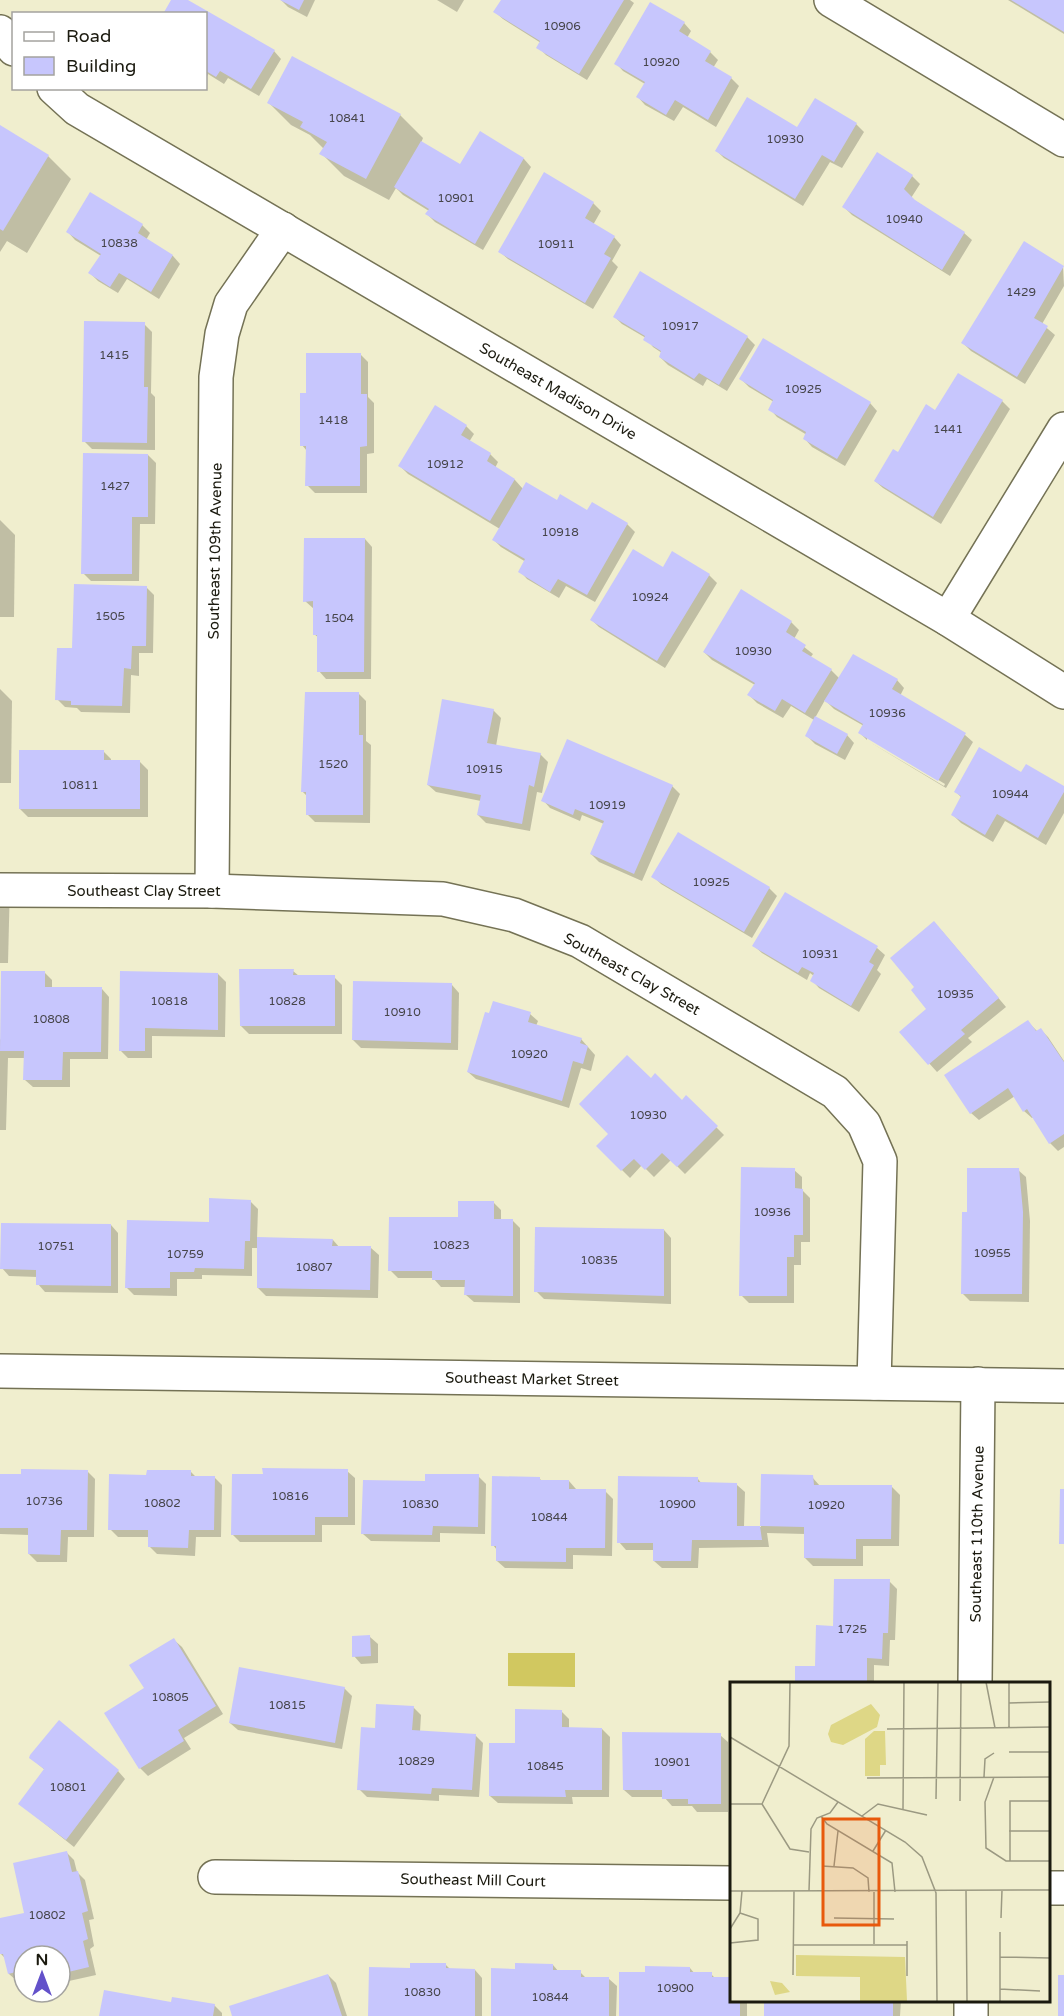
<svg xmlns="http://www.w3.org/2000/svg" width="1064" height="2016" viewBox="0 0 1064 2016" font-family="'Varela Round',sans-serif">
  <rect width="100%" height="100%" fill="#f0eece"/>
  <polygon fill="#d1c860" points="508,1653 575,1653 575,1687 508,1686"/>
  <g fill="#0003">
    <polygon points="173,0 185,0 274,51 281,59 259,96 228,78 224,84 208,74 206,79 206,14"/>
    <polygon points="281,0 315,0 307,17 288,7"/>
    <polygon points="437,0 464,0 457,12"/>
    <polygon points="502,0 630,0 634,3 587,80 546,55 538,47 541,43 503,19 495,12"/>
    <polygon points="1008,0 1064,0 1064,34"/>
    <polygon points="684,23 691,31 687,38 710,52 718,60 713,68 731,78 739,86 716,127 683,107 674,121 645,105 638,97 645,84 623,71 616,63"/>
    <polygon points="268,102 400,115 423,138 421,143 461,166 480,134 524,159 531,167 483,250 435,222 427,214 429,211 403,195 396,188 389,200 344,176 321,153 324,149 310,135 291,125"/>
    <polygon points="856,124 864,132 842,168 830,162 803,206 724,158 717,151"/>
    <polygon points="0,127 48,156 71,179 27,253 7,241 0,252"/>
    <polygon points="877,154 912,176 920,184 911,198 964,233 972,240 950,276 852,215 844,207"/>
    <polygon points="90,194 142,225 150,233 146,240 173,256 180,264 159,299 127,279 118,293 98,281 90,273 101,256 75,240 68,232"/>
    <polygon points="593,203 601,211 593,225 614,237 621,245 612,261 618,267 593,309 508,259 500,252"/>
    <polygon points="1063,267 1064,286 1042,324 1055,335 1025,384 971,351 963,343"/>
    <polygon points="615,317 747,337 755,345 727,391 707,379 703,386 668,365 660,357 662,353 653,347 646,338 622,324"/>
    <polygon points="144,324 152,332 151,393 155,397 155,450 92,449 84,441"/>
    <polygon points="360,354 368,362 368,397 374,403 374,453 367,454 367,493 315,493 307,485 307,451 302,445 307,394"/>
    <polygon points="958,375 1002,401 1010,409 941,524 883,488 875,481 936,412"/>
    <polygon points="741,379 870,403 877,411 845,466 812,447 805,439 807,435 777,417 770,409 774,402 749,387"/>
    <polygon points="435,407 466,426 474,434 469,442 490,454 498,462 495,468 515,480 523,489 587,512 592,504 627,524 635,532 595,602 566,586 559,598 527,579 520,571 526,562 501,547 494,540 500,529 408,474 400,466"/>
    <polygon points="148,455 156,463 155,524 140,524 139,581 91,581 83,573"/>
    <polygon points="0,520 15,535 14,617 0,617"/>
    <polygon points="365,539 372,547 371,679 326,679 319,671 319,638 314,634 314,609 305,601"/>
    <polygon points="672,553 709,575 717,583 665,668 599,627 592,620 664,569"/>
    <polygon points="146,587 154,595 153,653 139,653 139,676 131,675 130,713 81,712 77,708 65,707 57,699 74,650"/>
    <polygon points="791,622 799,630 794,639 813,654 810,658 831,670 840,679 897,680 904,688 900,696 965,735 973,742 946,788 868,741 944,786 945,784 867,737 867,740 860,733 864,726 834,709 825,700 815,718 847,735 854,743 845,760 815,744 807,736 814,720 791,706 783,718 757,703 749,695 755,685 712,660 704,652"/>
    <polygon points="0,689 12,701 11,783 0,783"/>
    <polygon points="358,693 366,701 366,741 371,745 370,823 315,822 307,814 307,796 302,791"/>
    <polygon points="493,710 501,718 496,746 540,754 548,762 542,793 537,792 530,831 486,823 478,815 481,801 436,792 428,785"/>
    <polygon points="103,751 111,759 111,762 140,762 148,770 148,817 28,817 20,809"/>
    <polygon points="1022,774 1064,787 1064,813 1046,845 1005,821 993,842 961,823 953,815 962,798 956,792"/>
    <polygon points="672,786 680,794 642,881 599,862 591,854 604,824 582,815 580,821 550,808 543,800"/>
    <polygon points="0,872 10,882 8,963 0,963"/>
    <polygon points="653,876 769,888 777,896 752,938 661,884"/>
    <polygon points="942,931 1006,1007 968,1038 972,1042 937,1072 901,1032 929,1009"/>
    <polygon points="754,946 877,948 885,955 877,970 881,974 859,1012 819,988 812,980 814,976 810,973 807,980 762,953"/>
    <polygon points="293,971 299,976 334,977 342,985 342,1034 249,1034 241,1026"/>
    <polygon points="44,972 52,980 52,988 102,989 109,997 108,1059 70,1059 70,1087 33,1087 25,1080 25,1058 8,1058 6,1130 0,1130 0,1040"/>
    <polygon points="122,973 218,974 226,982 225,1037 152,1036 152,1058 128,1058 121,1051"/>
    <polygon points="452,985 459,993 458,1050 361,1048 353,1040"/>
    <polygon points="530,1014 538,1021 536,1026 581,1039 595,1055 591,1071 581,1068 569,1108 476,1079 468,1072"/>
    <polygon points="1028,1022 1038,1032 1041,1030 1048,1037 1064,1061 1064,1147 1058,1151 1050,1143 1034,1117 1032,1118 1024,1111 1015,1096 979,1120 971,1113"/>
    <polygon points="651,1080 682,1102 686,1097 724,1135 685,1174 671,1160 654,1177 642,1165 630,1178 598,1146 610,1134"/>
    <polygon points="794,1170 802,1177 802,1190 810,1198 810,1242 801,1242 801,1265 794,1265 794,1303 749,1303 741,1295"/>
    <polygon points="1018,1170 1026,1177 1030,1221 1029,1302 970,1301 962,1293 969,1214"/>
    <polygon points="250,1201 258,1209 257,1239 333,1240 340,1248 371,1248 379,1255 378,1298 266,1296 258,1288 258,1248 252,1248 252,1276 202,1275 202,1279 177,1279 177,1296 134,1295 126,1287 210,1223"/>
    <polygon points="494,1203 501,1210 501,1220 512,1220 520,1228 520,1303 474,1302 466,1295 466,1287 441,1287 433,1278 398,1278 390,1270 459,1219"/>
    <polygon points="111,1225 118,1233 118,1293 45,1292 38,1284 38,1277 9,1276 2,1268"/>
    <polygon points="664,1230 671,1238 671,1304 544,1299 536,1291"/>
    <polygon points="87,1471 95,1479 94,1537 68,1537 67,1562 37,1562 29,1554 29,1535 0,1534 0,1475"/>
    <polygon points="347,1471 355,1478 355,1525 322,1525 322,1542 240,1542 232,1534"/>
    <polygon points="191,1472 196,1477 214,1477 222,1485 221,1537 196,1537 195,1556 157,1554 149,1546 150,1537 118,1537 110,1529 147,1477"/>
    <polygon points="478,1476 486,1484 485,1534 440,1533 440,1542 371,1541 363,1534 426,1483"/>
    <polygon points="762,1476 812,1477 820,1486 892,1487 900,1495 899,1546 863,1546 863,1566 813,1566 805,1558 805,1534 767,1533 769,1547 699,1548 698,1568 662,1568 654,1561 654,1550 626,1550 619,1542 698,1479 702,1484 737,1485 745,1492 744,1527 761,1527"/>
    <polygon points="539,1478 542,1481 569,1481 576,1489 605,1491 613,1499 612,1556 573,1555 573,1569 505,1568 497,1561 497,1550 493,1545"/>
    <polygon points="889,1581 897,1589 895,1640 890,1640 889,1666 874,1665 874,1683 796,1683 817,1667 835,1627"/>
    <polygon points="370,1637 378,1644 378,1663 361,1664 354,1656"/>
    <polygon points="174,1640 182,1647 223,1714 184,1738 191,1749 148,1776 140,1768 146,1689"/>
    <polygon points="344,1688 352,1696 342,1749 238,1730 230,1723"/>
    <polygon points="413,1707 421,1715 420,1732 475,1735 483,1743 479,1797 439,1795 439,1801 367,1797 359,1789 376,1729"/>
    <polygon points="561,1711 569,1719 569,1729 602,1729 610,1737 609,1797 572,1797 573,1804 498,1803 490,1796 517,1744"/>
    <polygon points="720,1735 728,1742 728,1812 697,1812 692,1806 672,1806 664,1797 632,1797 624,1790"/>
    <polygon points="31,1758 118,1771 125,1779 74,1847 20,1804 45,1770"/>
    <polygon points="66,1852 74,1860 77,1872 85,1880 94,1919 89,1920 94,1946 90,1949 96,1975 60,1983 60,1956 24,1956 24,1980 17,1981 9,1974 6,1959 0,1953 0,1920 26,1914"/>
    <polygon points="445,1964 451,1970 475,1970 482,1978 482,2016 370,2016 412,1969"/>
    <polygon points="553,1965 559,1972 580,1972 587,1979 609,1979 617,1986 616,2016 492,2016"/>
    <polygon points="690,1968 695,1974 711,1974 716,1979 731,1979 731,2000 747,2000 747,2016 620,2016 646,1973"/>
    <polygon points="328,1975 336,1983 347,2016 234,2016"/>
    <polygon points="765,2000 901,2000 900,2016 765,2016"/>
    <polygon points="172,2004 214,2005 222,2013 222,2016 101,2016"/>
  </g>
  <g fill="#c7c6fd">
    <polygon points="171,0 188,0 275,50 251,89 220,71 216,77 206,71 206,14 163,14"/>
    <polygon points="280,0 304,0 299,10"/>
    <polygon points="501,0 624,0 579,74 536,48 540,41 493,12"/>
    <polygon points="1011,0 1064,0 1064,32"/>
    <polygon points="650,2 685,22 679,31 711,51 705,61 732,77 708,120 675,100 666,115 636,97 645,82 614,64"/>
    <polygon points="292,56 401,114 366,179 319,154 327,142 300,127 303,122 267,103"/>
    <polygon points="747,97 797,127 815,98 857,123 834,162 822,155 795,199 715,151"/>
    <polygon points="0,125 49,155 3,231 0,229"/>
    <polygon points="480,131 524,158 475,244 425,214 429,209 394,187 421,141 460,164"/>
    <polygon points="877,152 913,175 904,189 915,200 965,232 942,270 842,207"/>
    <polygon points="544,172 594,202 585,218 615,236 604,254 611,258 585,303 498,252"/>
    <polygon points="90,192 143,224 138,233 173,255 151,292 119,273 110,287 88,273 101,254 66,232"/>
    <polygon points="1024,241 1064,266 1034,318 1048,326 1017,377 961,343"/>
    <polygon points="640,271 748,336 719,385 699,373 694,379 659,357 661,351 643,340 645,336 613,317"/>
    <polygon points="84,321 145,322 144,387 148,387 147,443 82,442"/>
    <polygon points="763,338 871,402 837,459 803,439 806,432 768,410 773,400 739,379"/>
    <polygon points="306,353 361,353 361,394 367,394 367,446 360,447 360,486 305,486 306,446 300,446 300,393 306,393"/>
    <polygon points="958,373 1003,400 933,517 874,481 893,449 898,452 926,404 935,410"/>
    <polygon points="435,405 467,425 461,435 491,453 487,461 515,479 490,521 398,466"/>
    <polygon points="83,453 148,454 148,517 132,517 132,574 81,574"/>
    <polygon points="526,482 557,500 560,494 587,510 592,502 628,523 587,595 558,579 550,592 518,572 525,559 492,540"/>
    <polygon points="304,538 365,538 364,672 317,672 317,635 313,635 313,601 303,602"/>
    <polygon points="633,549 663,567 672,551 710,574 657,661 590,620"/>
    <polygon points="74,584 147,586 146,646 132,646 131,669 124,668 122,706 71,705 71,701 55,700 57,648 72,648"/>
    <polygon points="741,589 792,621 786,632 806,645 802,651 832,669 805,713 782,699 775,711 747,695 755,683 703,652"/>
    <polygon points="853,654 898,679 892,689 966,733 938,781 858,733 863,724 824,701"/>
    <polygon points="305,692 359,692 359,735 363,735 363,815 306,815 306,792 301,792"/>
    <polygon points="442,699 494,709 487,743 541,753 534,787 529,785 522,824 477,815 481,795 427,785"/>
    <polygon points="815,716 848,734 837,754 805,736"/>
    <polygon points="567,739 673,785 634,874 590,854 604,821 575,809 573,815 541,801"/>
    <polygon points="979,747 1021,772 1026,764 1064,786 1064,792 1038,838 997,814 985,835 951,815 961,796 954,792"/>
    <polygon points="19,750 104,750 104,760 140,760 140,809 19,809"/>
    <polygon points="678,832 770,887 744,932 651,877"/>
    <polygon points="785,892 878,946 869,962 874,965 851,1006 810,981 814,973 802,967 798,973 752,946"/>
    <polygon points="934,921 999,998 961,1030 965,1034 928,1065 899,1032 926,1009 911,990 914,987 890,958"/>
    <polygon points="239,969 294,969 293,975 335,975 335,1026 240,1026"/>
    <polygon points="1,971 45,971 45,987 102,987 101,1052 63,1052 62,1080 23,1080 24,1051 0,1051"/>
    <polygon points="120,971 218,973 218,1030 145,1028 145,1051 119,1051"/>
    <polygon points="353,981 452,983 451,1043 352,1040"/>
    <polygon points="493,1001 531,1012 528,1022 582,1038 580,1043 588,1046 583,1064 573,1061 562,1101 467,1072 485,1012 489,1013"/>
    <polygon points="1028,1020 1036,1031 1041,1028 1064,1062 1064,1134 1049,1144 1027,1109 1023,1112 1008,1088 970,1114 944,1075"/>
    <polygon points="627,1055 651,1078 655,1073 682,1100 686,1095 718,1126 677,1167 662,1153 645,1170 634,1159 621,1171 596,1146 608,1134 579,1104"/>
    <polygon points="741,1167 795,1168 795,1188 803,1189 803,1235 794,1235 794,1257 787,1257 787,1296 739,1296"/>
    <polygon points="967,1168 1019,1168 1023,1212 1022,1294 961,1294 962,1212 967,1212"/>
    <polygon points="209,1198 251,1200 250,1241 245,1241 244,1269 195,1268 194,1272 170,1272 170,1288 125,1288 127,1220 209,1222"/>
    <polygon points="458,1201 494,1201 494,1219 513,1219 513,1296 464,1295 465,1280 432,1280 432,1271 388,1271 389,1217 458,1217"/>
    <polygon points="1,1223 111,1224 111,1286 36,1285 36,1270 0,1269"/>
    <polygon points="535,1227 664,1229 664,1296 534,1292"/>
    <polygon points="257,1237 333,1239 332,1246 371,1246 370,1290 257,1288"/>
    <polygon points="262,1468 348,1469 348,1517 315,1517 315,1535 231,1535 232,1474 263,1474"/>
    <polygon points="21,1469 88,1470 87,1530 61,1530 60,1555 28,1554 28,1528 0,1528 0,1474 21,1474"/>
    <polygon points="147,1470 191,1470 191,1476 215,1476 214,1530 189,1530 188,1548 148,1547 148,1530 108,1530 109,1474 146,1475"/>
    <polygon points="425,1474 479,1474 478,1527 433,1526 432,1535 361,1534 363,1480 425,1481"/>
    <polygon points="761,1474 813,1475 814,1485 892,1485 891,1539 856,1539 856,1559 804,1558 804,1527 760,1526 762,1540 692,1540 691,1561 653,1561 653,1543 617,1543 618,1476 698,1477 698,1482 737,1483 737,1526 760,1526"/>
    <polygon points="492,1476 540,1477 540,1480 569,1480 569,1489 606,1489 605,1548 566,1548 566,1562 496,1561 496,1546 491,1546"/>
    <polygon points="1060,1489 1064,1489 1064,1544 1059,1544"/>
    <polygon points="834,1579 890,1579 888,1633 883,1633 882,1659 867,1658 867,1683 795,1683 795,1666 815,1666 816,1625 833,1626"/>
    <polygon points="370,1635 371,1656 352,1657 352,1636"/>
    <polygon points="174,1638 216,1706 178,1730 184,1741 139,1769 104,1713 144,1688 129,1665"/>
    <polygon points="239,1667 345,1687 335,1743 229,1723"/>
    <polygon points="376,1704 414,1706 412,1730 476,1734 472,1790 432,1788 431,1794 357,1790 361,1727 375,1728"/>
    <polygon points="515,1709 562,1710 562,1727 602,1728 602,1790 565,1790 566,1797 489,1796 489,1743 515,1743"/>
    <polygon points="59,1720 119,1770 66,1840 18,1804 44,1769 29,1758 30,1755"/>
    <polygon points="622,1732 721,1733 721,1804 688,1804 688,1799 662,1799 662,1790 623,1790"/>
    <polygon points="67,1851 72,1872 78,1871 88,1911 82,1913 88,1939 83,1941 89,1967 60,1974 60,1956 24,1956 24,1970 8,1974 3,1954 0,1954 0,1918 24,1913 13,1863"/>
    <polygon points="410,1963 446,1963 446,1968 475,1969 475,2016 368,2016 369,1967 410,1968"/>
    <polygon points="515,1963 553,1964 553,1970 581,1970 581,1977 609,1977 609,2016 491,2016 491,1968 515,1969"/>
    <polygon points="645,1966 690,1967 690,1972 712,1972 712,1977 731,1977 731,2000 740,2000 740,2016 619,2016 619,1972 645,1972"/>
    <polygon points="328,1974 342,2016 232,2016 229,2006"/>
    <rect x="1058" y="1975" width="6" height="41"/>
    <polygon points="104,1990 171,2002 172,1997 215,2004 213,2016 99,2016"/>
    <rect x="764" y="2000" width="129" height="16"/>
  </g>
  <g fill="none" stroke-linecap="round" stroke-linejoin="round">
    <defs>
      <g id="street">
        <polyline points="0,32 14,49"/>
        <polyline points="54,88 77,109 948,619 1064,692"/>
        <polyline points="948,619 1064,429"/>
        <polyline points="0,890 212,891 443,899 514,915 580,941 835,1092 864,1124 880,1161 874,1383"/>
        <polyline points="212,891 216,377 222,334 231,304 283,229"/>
        <polyline points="975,1683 978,1384"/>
        <polyline points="215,1877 731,1883"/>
        <polyline points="1048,1888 1064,1888"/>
        <polyline points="971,2016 971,2000"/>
      </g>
      <g id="secondary">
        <polyline points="831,0 1064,140"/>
        <polyline points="0,1371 1064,1386"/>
      </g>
    </defs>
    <use href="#street" stroke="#747255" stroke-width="36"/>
    <use href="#secondary" stroke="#747255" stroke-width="36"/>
    <use href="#street" stroke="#fff" stroke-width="33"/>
    <use href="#secondary" stroke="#fff" stroke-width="33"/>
  </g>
  <g text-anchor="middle" stroke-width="5" stroke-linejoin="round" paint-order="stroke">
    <g font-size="12" fill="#46454a">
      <text x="562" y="30">10906</text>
      <text x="661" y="66">10920</text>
      <text x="347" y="122">10841</text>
      <text x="785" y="143">10930</text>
      <text x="456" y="202">10901</text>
      <text x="904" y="223">10940</text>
      <text x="119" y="247">10838</text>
      <text x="556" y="248">10911</text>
      <text x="1021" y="296">1429</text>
      <text x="680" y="330">10917</text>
      <text x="114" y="359">1415</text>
      <text x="803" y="393">10925</text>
      <text x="333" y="424">1418</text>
      <text x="948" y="433">1441</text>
      <text x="445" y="468">10912</text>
      <text x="115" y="490">1427</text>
      <text x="560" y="536">10918</text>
      <text x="650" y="601">10924</text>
      <text x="110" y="620">1505</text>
      <text x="339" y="622">1504</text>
      <text x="753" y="655">10930</text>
      <text x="887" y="717">10936</text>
      <text x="333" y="768">1520</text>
      <text x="484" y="773">10915</text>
      <text x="80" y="789">10811</text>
      <text x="1010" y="798">10944</text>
      <text x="607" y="809">10919</text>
      <text x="711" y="886">10925</text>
      <text x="820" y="958">10931</text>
      <text x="955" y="998">10935</text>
      <text x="169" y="1005">10818</text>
      <text x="287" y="1005">10828</text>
      <text x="402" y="1016">10910</text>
      <text x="51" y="1023">10808</text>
      <text x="529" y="1058">10920</text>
      <text x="648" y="1119">10930</text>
      <text x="772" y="1216">10936</text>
      <text x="451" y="1249">10823</text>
      <text x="56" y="1250">10751</text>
      <text x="992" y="1257">10955</text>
      <text x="185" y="1258">10759</text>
      <text x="599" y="1264">10835</text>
      <text x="314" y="1271">10807</text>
      <text x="290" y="1500">10816</text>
      <text x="44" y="1505">10736</text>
      <text x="162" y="1507">10802</text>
      <text x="420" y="1508">10830</text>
      <text x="677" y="1508">10900</text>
      <text x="826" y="1509">10920</text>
      <text x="549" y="1521">10844</text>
      <text x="852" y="1633">1725</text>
      <text x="170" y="1701">10805</text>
      <text x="287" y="1709">10815</text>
      <text x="416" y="1765">10829</text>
      <text x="672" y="1766">10901</text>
      <text x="545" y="1770">10845</text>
      <text x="68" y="1791">10801</text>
      <text x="47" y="1919">10802</text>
      <text x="675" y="1992">10900</text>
      <text x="422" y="1996">10830</text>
      <text x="550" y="2001">10844</text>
    </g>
    <g font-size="15" fill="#1b1a0f" stroke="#fff">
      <text transform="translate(558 391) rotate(30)" y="5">Southeast Madison Drive</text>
      <text transform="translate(215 551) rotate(-89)" y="5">Southeast 109th Avenue</text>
      <text x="144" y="896">Southeast Clay Street</text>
      <text transform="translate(632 974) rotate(29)" y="5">Southeast Clay Street</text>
      <text transform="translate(532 1379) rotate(1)" y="5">Southeast Market Street</text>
      <text transform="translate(977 1534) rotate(-89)" y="5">Southeast 110th Avenue</text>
      <text transform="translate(473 1880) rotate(1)" y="5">Southeast Mill Court</text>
    </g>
  </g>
  <g transform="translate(730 1682)">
    <rect width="320" height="320" fill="#f0eece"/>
    <path d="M 141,22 L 150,33 L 147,45 L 113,63 L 101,60 L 98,52 L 101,43 ZM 144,49 L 155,49 L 156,83 L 150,83 L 150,94 L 135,94 L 135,57 ZM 66,273 L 175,275 L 177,319 L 130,319 L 130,295 L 66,294 ZM 40,299 L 52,301 L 60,310 L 45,313 Z" fill="#ded786"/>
    <path fill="none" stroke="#9b9982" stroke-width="1.5" d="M 256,0 L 265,46M 279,0 L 279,46M 279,21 L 320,20M 157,47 L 320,45M 0,55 L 175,160 L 192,175 L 206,211 L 207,319M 279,70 L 320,70M 254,95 L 255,77 L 264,71M 264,95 L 255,120 L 256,166 L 276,179 L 320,179M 137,96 L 320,95M 206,117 L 208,0M 230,119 L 231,0M 0,122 L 32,122M 32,122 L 59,64 L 60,0M 32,122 L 60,167 L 79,170M 173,127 L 174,0M 91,134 L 97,142 L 162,181 L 165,210M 132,134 L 148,122 L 197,133M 279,149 L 320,149M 143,169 L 156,148M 280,179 L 280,119 L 320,119M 92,184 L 123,186 L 138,196 L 139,210M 104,184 L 108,149M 236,208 L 237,319M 0,209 L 320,208M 79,209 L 81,147 L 87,136 L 100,131 L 108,120M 104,236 L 164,237M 271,236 L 272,208M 0,247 L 10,231 L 12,209M 270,250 L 270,319M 0,261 L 28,258 L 28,237 L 10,231M 144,262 L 144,210M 63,263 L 177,263M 270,275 L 320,276M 63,293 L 64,209M 177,294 L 177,259M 270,307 L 310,309"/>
    <path fill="#e8590c" fill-opacity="0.15" stroke="#e8590c" stroke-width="3" d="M 93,137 L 149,137 L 149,243 L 93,243 Z"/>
    <rect width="320" height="320" fill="none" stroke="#1b1a0f" stroke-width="3"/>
  </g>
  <rect x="12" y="12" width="195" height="78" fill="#ffffff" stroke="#a4a39f" stroke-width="1.5"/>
  <rect x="24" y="32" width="30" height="9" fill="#ffffff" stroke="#a4a39f" stroke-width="1.5"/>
  <text x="66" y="42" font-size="18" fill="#1b1a0f">Road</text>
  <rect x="24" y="57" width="30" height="18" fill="#c7c6fd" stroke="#a4a39f" stroke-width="1.5"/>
  <text x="66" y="72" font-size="18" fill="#1b1a0f">Building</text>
  <g transform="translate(42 1974)"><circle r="28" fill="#ffffff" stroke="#a4a39f" stroke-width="1.5"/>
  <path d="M0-4.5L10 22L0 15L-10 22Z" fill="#6351ca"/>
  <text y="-9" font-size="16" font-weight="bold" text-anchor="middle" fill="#1b1a0f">N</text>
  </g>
</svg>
